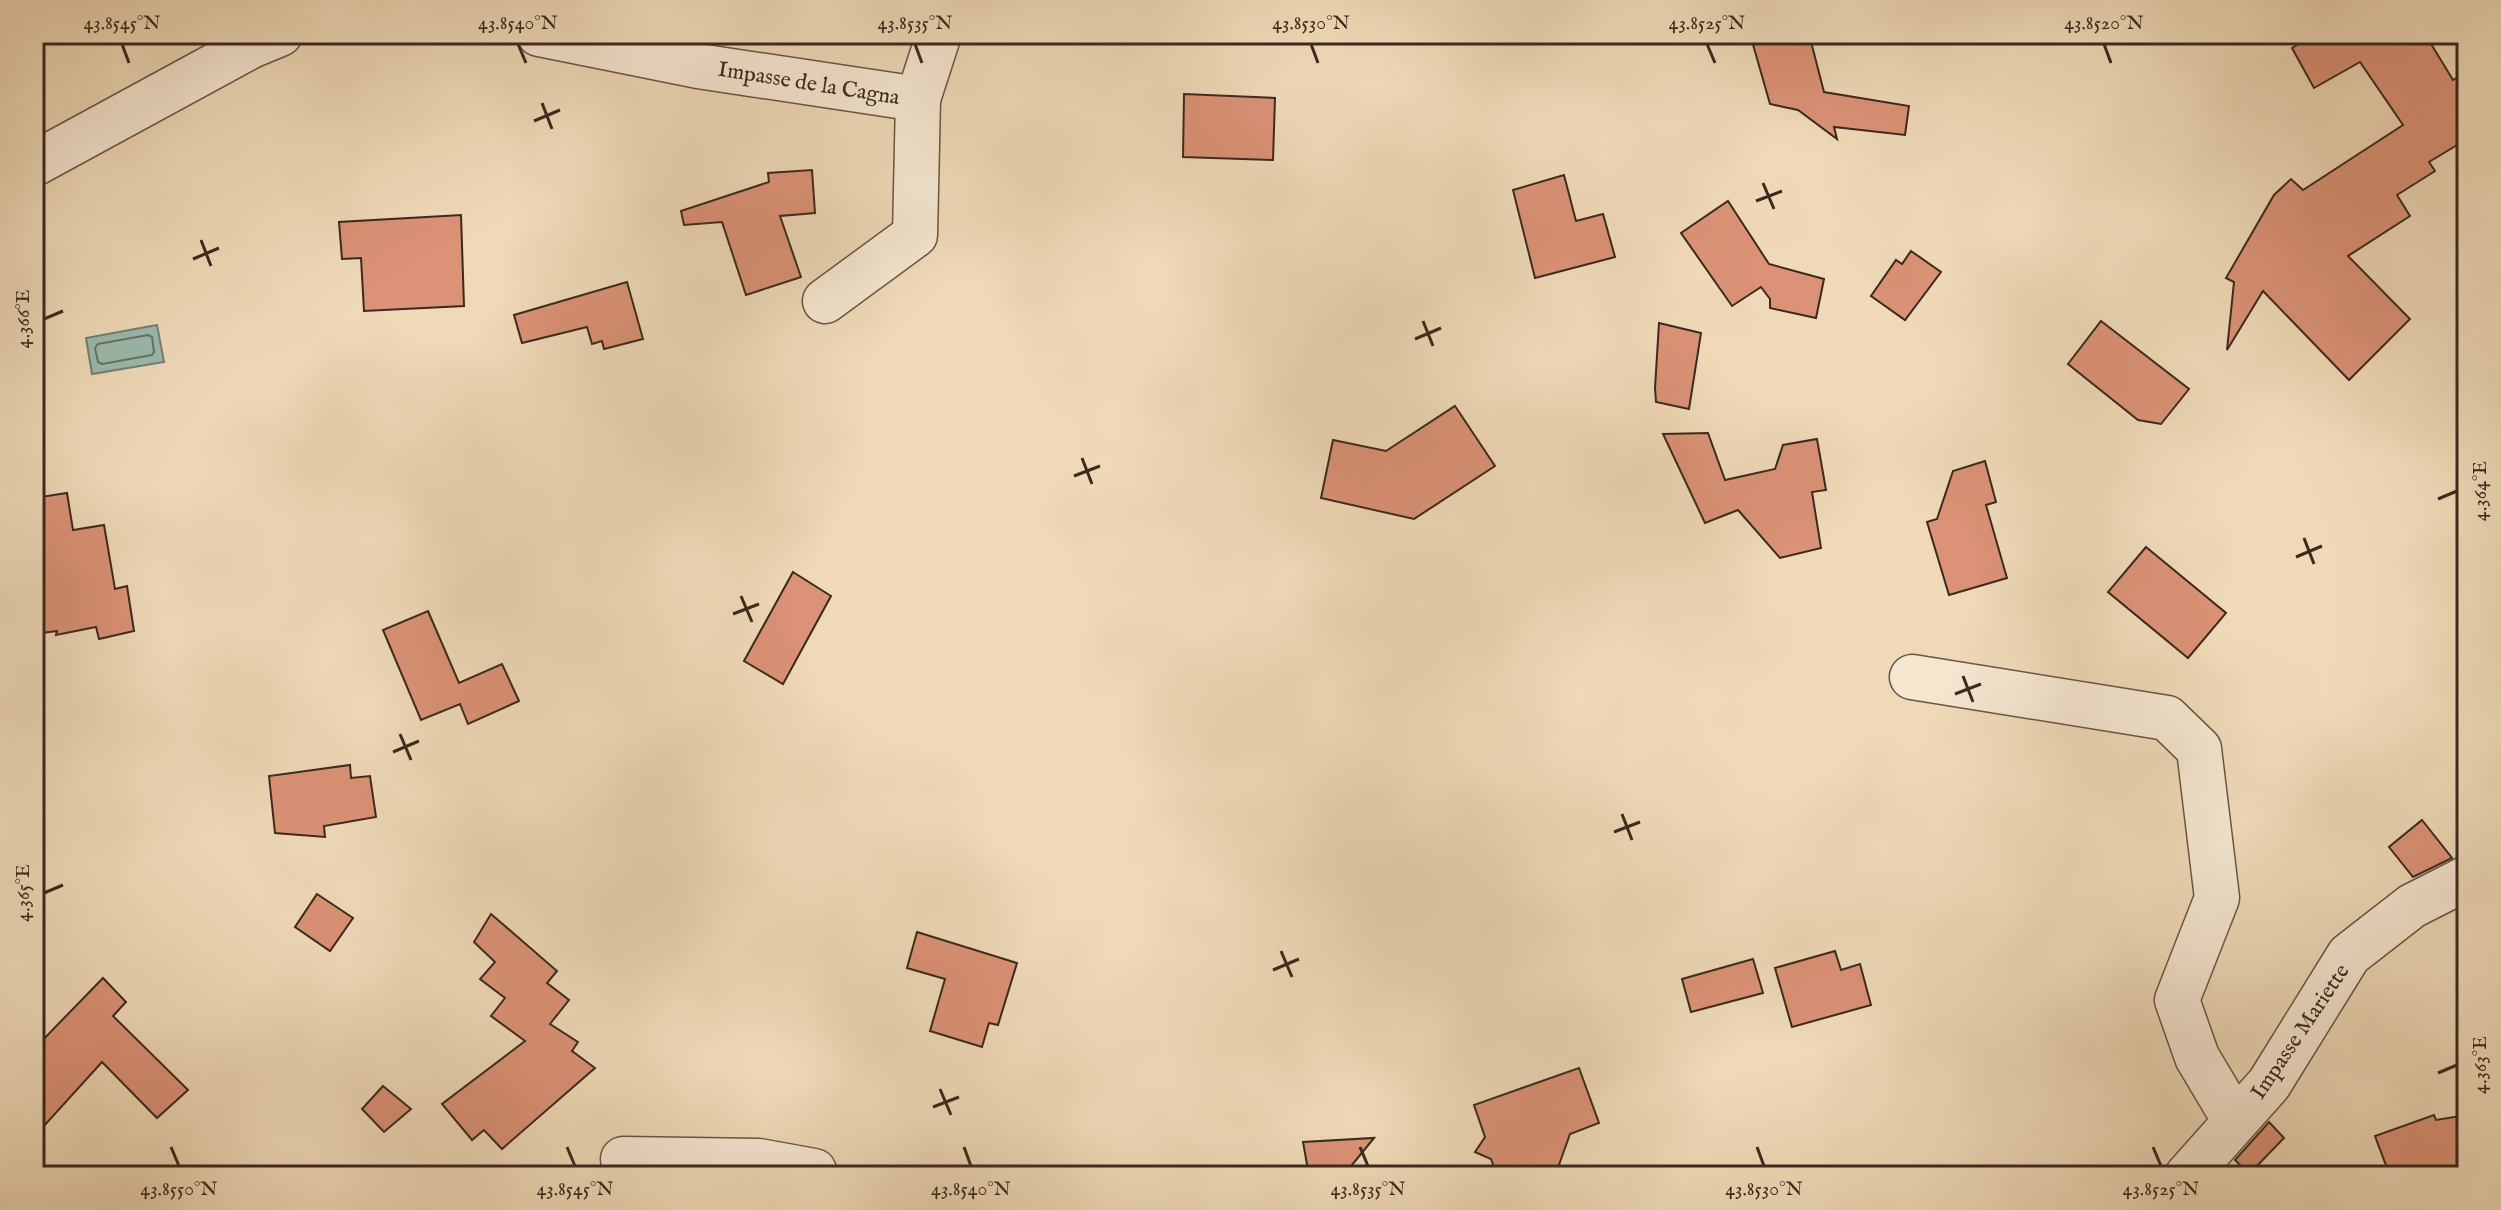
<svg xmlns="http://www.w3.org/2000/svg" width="2501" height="1210" viewBox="0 0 2501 1210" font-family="'IM FELL English',serif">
  <rect width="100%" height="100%" fill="#efd9b7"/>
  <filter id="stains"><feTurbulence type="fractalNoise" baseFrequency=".0025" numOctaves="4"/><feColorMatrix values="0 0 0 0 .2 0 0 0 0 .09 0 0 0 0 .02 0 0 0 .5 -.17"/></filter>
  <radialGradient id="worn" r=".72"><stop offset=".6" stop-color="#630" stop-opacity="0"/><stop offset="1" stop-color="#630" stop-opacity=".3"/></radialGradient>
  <polygon fill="#9abaad" stroke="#748074" stroke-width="2" points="157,325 164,362 92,374 86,338"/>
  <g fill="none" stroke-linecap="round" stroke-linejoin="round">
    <polygon stroke="#6a7266" stroke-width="2" points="148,335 152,337 154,352 152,355 102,364 98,362 95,348 98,344"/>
  </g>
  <g fill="#db9276" stroke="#3b291e" stroke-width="2">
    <polygon points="1750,34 1809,34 1824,92 1909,106 1905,135 1834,127 1837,139 1798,110 1770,104"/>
    <polygon points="2315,34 2425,34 2453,80 2467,72 2467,139 2429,162 2435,171 2397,195 2410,216 2348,256 2410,319 2349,380 2263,291 2227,350 2234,282 2226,278 2274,195 2291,179 2303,190 2403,125 2360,62 2314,88 2292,48"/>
    <polygon points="1184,94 1275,98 1273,160 1183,157"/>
    <polygon points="812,170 815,213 780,216 801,277 746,295 722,222 684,225 681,211 769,182 768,173"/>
    <polygon points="1564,175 1576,221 1603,214 1615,257 1535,278 1513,190"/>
    <polygon points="1728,201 1769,264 1824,279 1816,318 1770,308 1770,299 1761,287 1732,306 1681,233"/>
    <polygon points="461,215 464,306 364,311 361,258 342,259 339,222"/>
    <polygon points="1911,251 1941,272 1905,320 1871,296 1896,260 1902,264"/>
    <polygon points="627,282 643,339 604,349 602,341 592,344 587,327 522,343 514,315"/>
    <polygon points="2101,321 2189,389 2161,424 2138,420 2068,364"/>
    <polygon points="1659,323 1701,333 1689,409 1656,402 1655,388"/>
    <polygon points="1455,406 1495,466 1414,519 1321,498 1333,440 1386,451"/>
    <polygon points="1708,433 1725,480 1775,469 1783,445 1817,439 1826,490 1812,492 1821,548 1780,558 1738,510 1705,523 1663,434"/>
    <polygon points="1985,461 1996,502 1986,505 2007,578 1949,595 1927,522 1937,519 1953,471"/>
    <polygon points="67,493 73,530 104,525 115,589 127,586 134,631 99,639 96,627 56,635 57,631 34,634 34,498"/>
    <polygon points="2146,547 2226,613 2188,658 2108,592"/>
    <polygon points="793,572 831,596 783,684 744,661"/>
    <polygon points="428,611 459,683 502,664 519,701 468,724 460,704 421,720 383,630"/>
    <polygon points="350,765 351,778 370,776 376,817 324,826 325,837 275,833 269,776"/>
    <polygon points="2422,820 2452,858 2413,877 2389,847"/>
    <polygon points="317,894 353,918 330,951 295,927"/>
    <polygon points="491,914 557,971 547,983 569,1000 550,1024 578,1042 572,1051 595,1068 502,1149 484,1130 472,1140 442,1104 525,1041 491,1016 505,998 480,979 495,962 474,942"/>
    <polygon points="917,932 1017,963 998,1025 989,1023 982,1047 930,1031 945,979 907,968"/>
    <polygon points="1835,951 1841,970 1860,964 1871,1005 1792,1027 1775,968"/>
    <polygon points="1753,959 1763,993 1691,1012 1682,979"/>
    <polygon points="103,978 126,1002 113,1016 188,1090 157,1118 102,1062 34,1137 34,1049"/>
    <polygon points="1579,1068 1599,1123 1570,1134 1555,1176 1497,1176 1491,1159 1475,1152 1485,1137 1474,1105"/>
    <polygon points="383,1086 411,1109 384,1132 362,1109"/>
    <polygon points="2434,1115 2436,1120 2467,1115 2467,1176 2390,1176 2375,1136"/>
    <polygon points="2269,1122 2284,1138 2249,1174 2235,1160"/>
    <polygon points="1374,1138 1343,1176 1309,1176 1303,1142"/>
  </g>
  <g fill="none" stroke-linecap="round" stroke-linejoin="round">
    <defs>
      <g id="minor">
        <polyline points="539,34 698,66 918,99 939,34"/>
        <polyline points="34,164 251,46 280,34"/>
        <polyline points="825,301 915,235 918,99"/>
        <polyline points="1912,677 2167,718 2199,749 2217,898 2177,1000 2197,1057 2235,1121"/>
        <polyline points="623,1159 759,1161 814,1171 816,1176"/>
        <polyline points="2187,1176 2269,1084 2349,955 2412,906 2467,878"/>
      </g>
    </defs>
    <use href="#minor" stroke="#685544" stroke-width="47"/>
    <use href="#minor" stroke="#f5e6d0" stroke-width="44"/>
  </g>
  <path fill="none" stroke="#3b291e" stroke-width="3" d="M 122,44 L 129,63M 518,44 L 526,63M 915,44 L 922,63M 1311,44 L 1318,63M 1707,44 L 1715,63M 2104,44 L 2111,63M 542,103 L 552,129M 534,121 L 560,110M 1763,183 L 1774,209M 1756,201 L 1782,191M 201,240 L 211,266M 193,259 L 219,248M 44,319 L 63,311M 1423,321 L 1433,346M 1415,339 L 1441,328M 1082,458 L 1092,484M 1074,476 L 1100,466M 2438,499 L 2457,491M 2304,538 L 2314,564M 2296,557 L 2322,546M 741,596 L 752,622M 733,614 L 759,604M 1963,676 L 1973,702M 1955,694 L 1981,684M 400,734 L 411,760M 393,752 L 419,741M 1622,814 L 1632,840M 1614,832 L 1640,822M 44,893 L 63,885M 1281,951 L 1292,977M 1273,970 L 1299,959M 2438,1073 L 2457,1065M 940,1089 L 951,1115M 933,1107 L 959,1097M 171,1147 L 179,1166M 567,1147 L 575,1166M 964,1147 L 971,1166M 1360,1147 L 1368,1166M 1757,1147 L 1764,1166M 2153,1147 L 2161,1166"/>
  <g text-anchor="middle" stroke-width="8" stroke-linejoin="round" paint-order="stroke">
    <g font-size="22" fill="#3b291e" stroke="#f5e6d0">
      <text transform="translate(809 82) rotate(9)" y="8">Impasse de la Cagna</text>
      <text transform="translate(2299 1031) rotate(-56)" y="8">Impasse Mariette</text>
    </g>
  </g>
  <rect width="2501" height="1210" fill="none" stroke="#efd9b7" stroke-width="88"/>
  <rect x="44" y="44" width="2413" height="1122" fill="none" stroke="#3b291e" stroke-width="3"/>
  <g font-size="20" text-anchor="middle" fill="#3b291e">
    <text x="122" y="29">43.8545°N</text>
    <text x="518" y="29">43.8540°N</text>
    <text x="915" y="29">43.8535°N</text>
    <text x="1311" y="29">43.8530°N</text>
    <text x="1707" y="29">43.8525°N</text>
    <text x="2104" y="29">43.8520°N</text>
    <text transform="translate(22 319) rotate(-90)" y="7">4.366°E</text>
    <text transform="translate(2479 491) rotate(-90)" y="7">4.364°E</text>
    <text transform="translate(22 893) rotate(-90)" y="7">4.365°E</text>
    <text transform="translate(2479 1065) rotate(-90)" y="7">4.363°E</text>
    <text x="179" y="1195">43.8550°N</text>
    <text x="575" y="1195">43.8545°N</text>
    <text x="971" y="1195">43.8540°N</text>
    <text x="1368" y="1195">43.8535°N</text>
    <text x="1764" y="1195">43.8530°N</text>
    <text x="2161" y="1195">43.8525°N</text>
  </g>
  <rect width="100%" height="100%" filter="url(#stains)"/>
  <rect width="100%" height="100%" fill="url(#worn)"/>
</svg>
